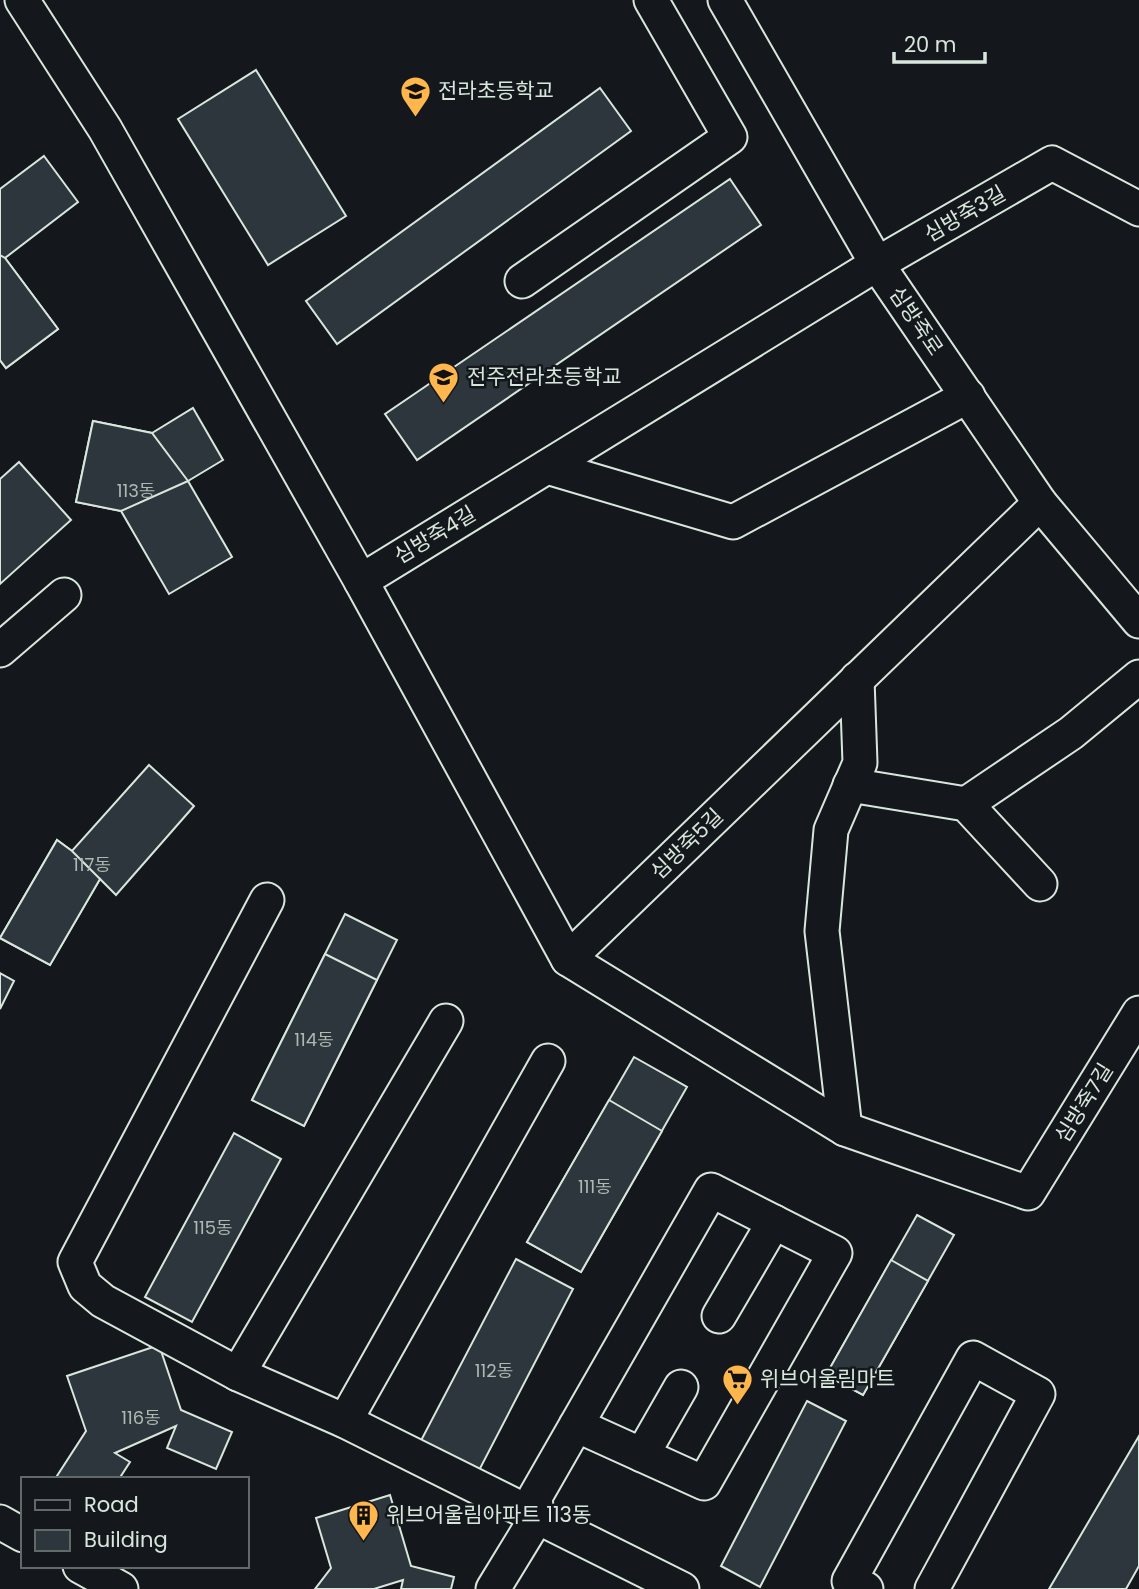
<svg xmlns="http://www.w3.org/2000/svg" width="1139" height="1589" viewBox="0 0 1139 1589" font-family="Poppins,'Noto Sans KR',sans-serif">
  <rect width="100%" height="100%" fill="#14181c"/>
  <g fill="#2c363c" stroke="#d8e6dc" stroke-width="2">
    <polygon points="256,70 346,216 268,265 178,119"/>
    <polygon points="600,88 631,131 337,344 306,301"/>
    <polygon points="44,156 78,202 5,258 58,329 6,368 0,360 0,189"/>
    <polygon points="730,179 761,225 417,460 385,414"/>
    <polygon points="0,255 5,258 58,329 6,368 0,360"/>
    <polygon points="193,408 223,460 188,481 232,557 169,594 121,511 76,502 93,421 152,433"/>
    <polygon points="93,421 152,433 188,481 121,511 76,502"/>
    <polygon points="19,462 71,520 0,584 0,479"/>
    <polygon points="149,765 194,806 116,895 100,879 50,965 0,938 57,840 72,851"/>
    <polygon points="57,840 72,851 100,879 50,965 0,938"/>
    <polygon points="345,914 397,940 304,1126 252,1100"/>
    <polygon points="325,954 377,980 304,1126 252,1100"/>
    <polygon points="0,973 14,981 0,1009"/>
    <polygon points="634,1057 687,1087 581,1272 527,1242"/>
    <polygon points="609,1100 662,1131 581,1272 527,1242"/>
    <polygon points="234,1133 281,1159 192,1322 145,1297"/>
    <polygon points="917,1215 954,1235 863,1395 826,1375"/>
    <polygon points="516,1259 573,1289 473,1482 415,1452"/>
    <polygon points="891,1260 928,1281 863,1395 826,1375"/>
    <polygon points="159,1345 181,1410 232,1432 216,1469 167,1448 176,1426 115,1453 130,1462 119,1479 55,1479 86,1431 67,1376"/>
    <polygon points="807,1401 846,1421 760,1587 721,1566"/>
    <polygon points="1139,1436 1139,1566 1126,1589 1049,1589"/>
    <polygon points="390,1495 411,1566 454,1577 451,1589 401,1589 403,1580 374,1589 315,1589 331,1568 316,1518"/>
  </g>
  <g fill="none" stroke-linecap="round" stroke-linejoin="round">
    <defs>
      <g id="minor">
        <polyline points="22,0 105,129 361,581"/>
        <polyline points="725,0 877,264 1040,503 1139,621"/>
        <polyline points="1139,209 1052,163 877,264 361,581 568,959 845,1129 1028,1193 1139,1013"/>
        <polyline points="522,281 730,137 651,0"/>
        <polyline points="547,467 733,522 968,396"/>
        <polyline points="0,650 64,595"/>
        <polyline points="850,785 966,804 1040,884"/>
        <polyline points="966,804 1071,733 1139,677"/>
        <polyline points="267,900 75,1262 85,1286 103,1301 238,1374 345,1421 682,1589"/>
        <polyline points="568,959 1040,503"/>
        <polyline points="845,1129 822,931 831,830 860,763 857,679"/>
        <polyline points="719,1316 774,1222"/>
        <polyline points="238,1374 446,1021"/>
        <polyline points="345,1421 548,1061"/>
        <polyline points="642,1455 681,1387"/>
        <polyline points="0,1522 23,1535"/>
        <polyline points="80,1566 121,1589"/>
        <polyline points="493,1589 537,1517 535,1497 711,1190 835,1253 704,1483 576,1425"/>
        <polyline points="866,1589 849,1581 973,1358 1038,1394 932,1589"/>
      </g>
    </defs>
    <use href="#minor" stroke="#d8e6dc" stroke-width="37"/>
    <use href="#minor" stroke="#14181c" stroke-width="33"/>
  </g>
  <defs>
    <symbol id="school-pin" viewBox="-11 -11 22 30"><path d="M0 17L-7.5 6A9.5 9.5 0 1 1 7.5 6Z" fill="#ffb74d" stroke="#14181c"/><path d="M0-5L7-2L0 1L-7-2ZM-4 1L0 2.5L4 1V4Q0 6-4 4Z" fill="#111"/></symbol>
    <symbol id="supermarket-pin" viewBox="-11 -11 22 30"><path d="M0 17L-7.5 6A9.5 9.5 0 1 1 7.5 6Z" fill="#ffb74d" stroke="#14181c"/><path d="M-6-5.5h2.5l.6 2H6L4.5 2H-2.5L-4.4-4H-6ZM-1.5 3.2a1.3 1.3 0 1 0 .1 0ZM3 3.2a1.3 1.3 0 1 0 .1 0Z" fill="#111"/></symbol>
    <symbol id="building-pin" viewBox="-11 -11 22 30"><path d="M0 17L-7.5 6A9.5 9.5 0 1 1 7.5 6Z" fill="#ffb74d" stroke="#14181c"/><path d="M-4-6H4V6H1V3H-1V6H-4ZM-2.5-4.3h1.7v1.8h-1.7ZM.8-4.3h1.7v1.8H.8ZM-2.5-1h1.7V.8h-1.7ZM.8-1h1.7V.8H.8Z" fill="#111"/></symbol>
  </defs>
  <g fill-rule="evenodd">
    <use href="#school-pin" x="398" y="74" width="35" height="47"/>
    <use href="#school-pin" x="426" y="360" width="35" height="47"/>
    <use href="#supermarket-pin" x="720" y="1362" width="35" height="47"/>
    <use href="#building-pin" x="346" y="1498" width="35" height="47"/>
  </g>
  <g text-anchor="middle" stroke-width="5" stroke-linejoin="round" paint-order="stroke">
    <g font-size="18" fill="#adbab4">
      <text x="136" y="497">113동</text>
      <text x="92" y="871">117동</text>
      <text x="314" y="1046">114동</text>
      <text x="595" y="1193">111동</text>
      <text x="213" y="1234">115동</text>
      <text x="494" y="1377">112동</text>
      <text x="141" y="1424">116동</text>
    </g>
    <g font-size="21" fill="#d8e6dc" stroke="#14181c" text-anchor="start">
      <text x="438" y="98">전라초등학교</text>
      <text x="467" y="384">전주전라초등학교</text>
      <text x="760" y="1386">위브어울림마트</text>
      <text x="386" y="1522">위브어울림아파트 113동</text>
    </g>
    <g font-size="21" fill="#d8e6dc" stroke="#14181c">
      <text transform="translate(965 214) rotate(-30)" y="7">심방죽3길</text>
      <text transform="translate(916 321) rotate(56)" y="7">심방죽로</text>
      <text transform="translate(435 535) rotate(-31)" y="7">심방죽4길</text>
      <text transform="translate(687 844) rotate(-44)" y="7">심방죽5길</text>
      <text transform="translate(1084 1103) rotate(-58)" y="7">심방죽7길</text>
    </g>
  </g>
  <rect x="21" y="1477" width="228" height="91" fill="#14181c" stroke="#626a69" stroke-width="2"/>
  <rect x="35" y="1500" width="35" height="10" fill="#14181c" stroke="#626a69" stroke-width="2"/>
  <text x="84" y="1512" font-size="21" fill="#d8e6dc">Road</text>
  <rect x="35" y="1530" width="35" height="21" fill="#2c363c" stroke="#626a69" stroke-width="2"/>
  <text x="84" y="1547" font-size="21" fill="#d8e6dc">Building</text>
  <path d="M894 52v10h91v-10" fill="none" stroke="#d8e6dc" stroke-width="3.5"/>
  <text x="904" y="52" font-size="21" fill="#d8e6dc" stroke="#14181c" stroke-width="5" paint-order="stroke">20 m</text>
</svg>
